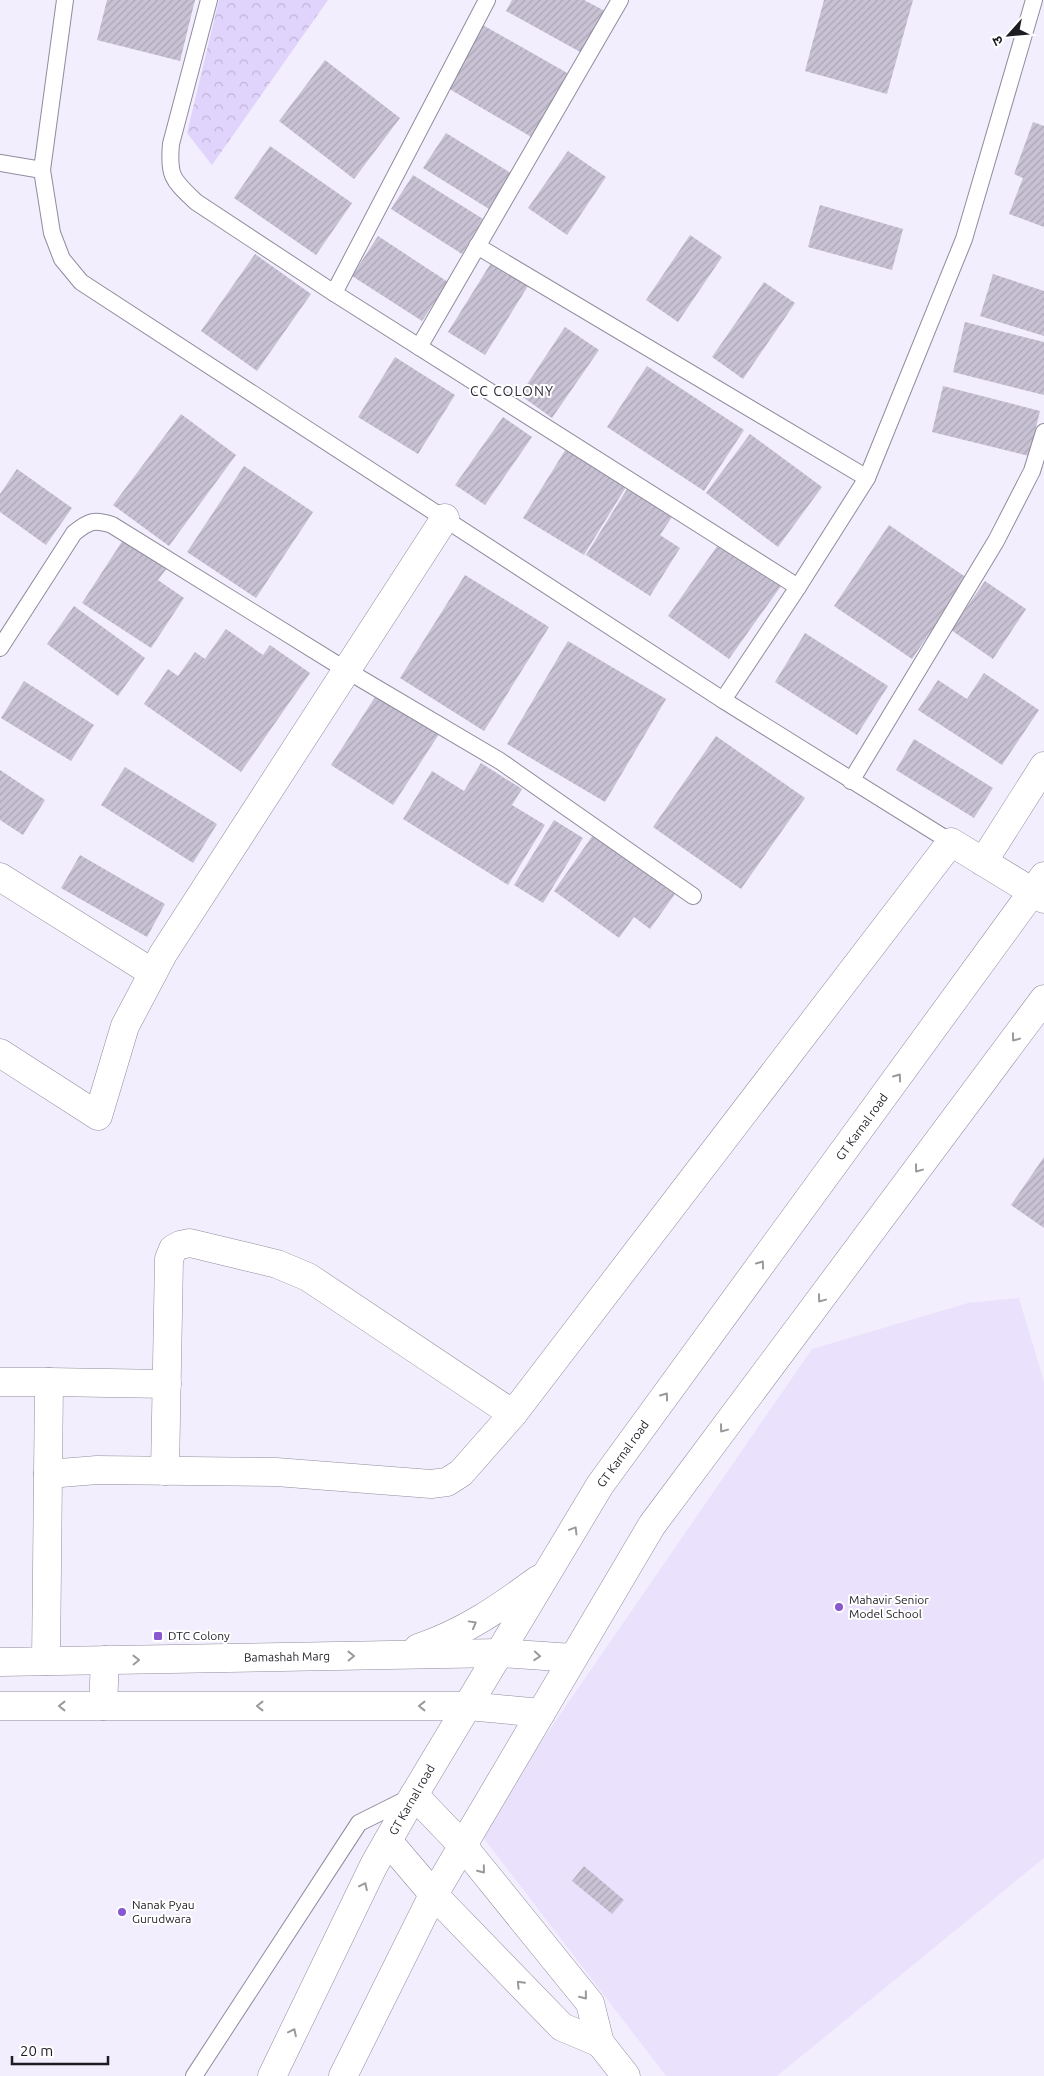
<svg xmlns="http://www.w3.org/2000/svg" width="1044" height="2076" viewBox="0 0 1044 2076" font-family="Ubuntu,'Noto Sans Devanagari',sans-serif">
  <defs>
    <pattern id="park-crowns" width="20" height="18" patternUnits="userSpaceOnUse" patternTransform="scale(1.25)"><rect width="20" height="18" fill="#e0d3fc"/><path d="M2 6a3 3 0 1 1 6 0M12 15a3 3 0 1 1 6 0" fill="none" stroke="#c0b5d8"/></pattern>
    <pattern id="building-hatch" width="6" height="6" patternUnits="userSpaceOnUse" patternTransform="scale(1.25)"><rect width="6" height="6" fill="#c8c2d4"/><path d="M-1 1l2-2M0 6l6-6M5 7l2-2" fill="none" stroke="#aba6b6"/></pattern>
  </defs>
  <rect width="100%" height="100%" fill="#f2eefd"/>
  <polygon fill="#eae2fc" points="1019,1298 1044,1382 1044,1858 777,2076 666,2076 479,1832 812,1349 968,1303"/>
  <polygon fill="url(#park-crowns)" points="219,0 328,0 212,165 187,133"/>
  <g fill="url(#building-hatch)">
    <polygon points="107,0 195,0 180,61 97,40"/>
    <polygon points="512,0 584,0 605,11 582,53 506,11"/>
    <polygon points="824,0 913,0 887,94 805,71"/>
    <polygon points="481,24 569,74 533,138 446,87"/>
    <polygon points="325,60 400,118 354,179 279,121"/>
    <polygon points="1033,122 1044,126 1044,227 1009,214 1023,178 1014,174"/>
    <polygon points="446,133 511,173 489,209 423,168"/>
    <polygon points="270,146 352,203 316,255 234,198"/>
    <polygon points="568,151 606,177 567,235 528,208"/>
    <polygon points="413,175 483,219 462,254 391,209"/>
    <polygon points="820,205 903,229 892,270 808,247"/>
    <polygon points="690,235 722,257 678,322 646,300"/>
    <polygon points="378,236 448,282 422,321 352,276"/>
    <polygon points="255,254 311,294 257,371 201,331"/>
    <polygon points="491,263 528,286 485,355 448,332"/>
    <polygon points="993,274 1044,291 1044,336 980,316"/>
    <polygon points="764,282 795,303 743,379 712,357"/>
    <polygon points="965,322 1044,342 1044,395 953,372"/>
    <polygon points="565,327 599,350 552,418 520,395"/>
    <polygon points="395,357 455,395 418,454 358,417"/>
    <polygon points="647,366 744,430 704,491 607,427"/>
    <polygon points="943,386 1040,411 1029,456 932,432"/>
    <polygon points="181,414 236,455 169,546 113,505"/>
    <polygon points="503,417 532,437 485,505 455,485"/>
    <polygon points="750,434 822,487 778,547 706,493"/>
    <polygon points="566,449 626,487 584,555 523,518"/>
    <polygon points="244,466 313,512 256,598 187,552"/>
    <polygon points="17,469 72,508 46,545 0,512 0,494"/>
    <polygon points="627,489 672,517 660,535 680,548 650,596 586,555"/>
    <polygon points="889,525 967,578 912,659 834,606"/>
    <polygon points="123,540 167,568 158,580 184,598 151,648 82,603"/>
    <polygon points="720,542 781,586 729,659 668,616"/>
    <polygon points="465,575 549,627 484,731 400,678"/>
    <polygon points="985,581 1026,609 993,659 951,630"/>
    <polygon points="74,606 145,658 118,696 47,644"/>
    <polygon points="226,629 263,655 270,645 310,673 241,772 144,704 168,669 178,676 195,652 205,659"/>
    <polygon points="805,633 888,686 857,735 775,682"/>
    <polygon points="568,641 666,699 605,802 507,744"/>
    <polygon points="984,673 1039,710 1002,765 918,710 938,680 967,699"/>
    <polygon points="24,681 94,725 71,761 1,718"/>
    <polygon points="379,691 441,731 393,805 331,765"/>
    <polygon points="716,736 805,798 741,889 653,827"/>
    <polygon points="914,739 993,788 974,818 896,770"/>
    <polygon points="481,763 522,789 512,805 545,825 508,885 403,819 432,771 464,791"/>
    <polygon points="125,767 217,824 193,863 101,805"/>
    <polygon points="0,770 45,800 23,835 0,820"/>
    <polygon points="554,820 583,838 543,903 514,885"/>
    <polygon points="593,835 675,894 650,929 634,917 619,938 554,891"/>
    <polygon points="80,855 165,904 147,937 61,888"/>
    <polygon points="1044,1157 1044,1228 1011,1205"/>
    <polygon points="584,1866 624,1900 612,1914 572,1881"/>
  </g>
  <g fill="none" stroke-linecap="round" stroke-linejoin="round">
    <defs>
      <g id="lane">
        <polyline points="65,0 42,170 52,233 62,259 81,282 723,700"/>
        <path d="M 209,0 L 171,144 C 168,177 173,180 196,202 L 334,293"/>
        <polyline points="487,0 334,293 798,587 723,700 951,842"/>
        <polyline points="0,163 42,170"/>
        <polyline points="477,246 867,478"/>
        <polyline points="419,347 620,0"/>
        <polyline points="798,587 867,478 964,239 1034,0"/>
        <path d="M 0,648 L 74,533 C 89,521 94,519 112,525 L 346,670 L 500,761 L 693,896"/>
        <polyline points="851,781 996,541 1032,471 1044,432"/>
        <polyline points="194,2076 359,1823 411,1797"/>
      </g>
      <g id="street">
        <polyline points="983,862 1044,766"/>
        <polyline points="0,877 153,973"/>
        <polyline points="0,1053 98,1116 125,1026 163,954 445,518"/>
        <polyline points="0,1382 49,1382 46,1661"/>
        <polyline points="49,1382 167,1384"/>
        <polyline points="165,1471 169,1259 173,1249 180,1245 190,1243 277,1264 308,1277 513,1414"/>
        <polyline points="48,1474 97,1470 276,1472 431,1484 447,1482 461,1473 513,1414 951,842 1044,899"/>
        <polyline points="414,1795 463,1846 590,2003 600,2043 626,2076"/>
        <polyline points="388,1841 434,1895 562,2027 600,2043"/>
      </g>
      <g id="secondary">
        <path d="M 418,1648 C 466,1632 499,1608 539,1579"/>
        <polyline points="0,1662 500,1653 573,1658"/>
        <polyline points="0,1706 468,1706 541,1713"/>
        <polyline points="103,1706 105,1660"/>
        <polyline points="272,2076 374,1865 414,1795 600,1485 1044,876"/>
        <polyline points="343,2076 430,1901 652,1525 1044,999"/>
      </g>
    </defs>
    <use href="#lane" stroke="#918c9d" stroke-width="18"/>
    <use href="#street" stroke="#918c9d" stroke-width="29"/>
    <use href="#secondary" stroke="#918c9d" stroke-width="29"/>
    <use href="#lane" stroke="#fff" stroke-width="16"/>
    <use href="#street" stroke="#fff" stroke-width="28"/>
    <use href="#secondary" stroke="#fff" stroke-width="28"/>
  </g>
  <defs><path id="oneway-chevron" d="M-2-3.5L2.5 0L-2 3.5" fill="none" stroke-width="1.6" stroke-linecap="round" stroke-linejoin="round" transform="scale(1.25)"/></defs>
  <g stroke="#9a999c">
    <use href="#oneway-chevron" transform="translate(1015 1038) rotate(127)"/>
    <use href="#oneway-chevron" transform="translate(898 1077) rotate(-54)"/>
    <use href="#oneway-chevron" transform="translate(918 1169) rotate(127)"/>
    <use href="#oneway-chevron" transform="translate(761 1264) rotate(-54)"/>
    <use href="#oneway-chevron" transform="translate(821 1299) rotate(127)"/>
    <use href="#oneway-chevron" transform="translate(665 1396) rotate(-54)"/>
    <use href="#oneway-chevron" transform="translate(723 1429) rotate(127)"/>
    <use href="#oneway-chevron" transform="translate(574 1530) rotate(-59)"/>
    <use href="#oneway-chevron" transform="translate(473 1624) rotate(-29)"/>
    <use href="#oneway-chevron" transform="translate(351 1656) rotate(-1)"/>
    <use href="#oneway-chevron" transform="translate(537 1656) rotate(4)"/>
    <use href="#oneway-chevron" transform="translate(136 1660) rotate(-1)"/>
    <use href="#oneway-chevron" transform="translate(62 1706) rotate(-180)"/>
    <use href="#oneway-chevron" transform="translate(260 1706) rotate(-180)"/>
    <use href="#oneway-chevron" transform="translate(422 1706) rotate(-180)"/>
    <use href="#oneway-chevron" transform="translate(482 1870) rotate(51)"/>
    <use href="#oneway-chevron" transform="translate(364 1886) rotate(-64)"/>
    <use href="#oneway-chevron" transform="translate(520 1984) rotate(-134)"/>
    <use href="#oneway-chevron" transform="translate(584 1996) rotate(51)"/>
    <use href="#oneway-chevron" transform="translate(293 2032) rotate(-64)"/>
  </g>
  <g fill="#8957cf" stroke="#fff" stroke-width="2">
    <circle cx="839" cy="1607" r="5"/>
    <rect x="153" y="1631" width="10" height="10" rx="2.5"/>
    <circle cx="122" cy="1912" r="5"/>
  </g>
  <g text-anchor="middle" stroke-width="4" stroke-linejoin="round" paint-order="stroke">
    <g font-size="12" fill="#1e1c23" stroke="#fff">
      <text transform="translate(862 1127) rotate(-54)" y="4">GT Karnal road</text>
      <text transform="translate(623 1454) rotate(-54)" y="4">GT Karnal road</text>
      <text transform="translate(287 1657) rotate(-1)" y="4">Bamashah Marg</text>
      <text transform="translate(412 1800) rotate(-60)" y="4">GT Karnal road</text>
    </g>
    <g font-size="12" fill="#1e1c23" stroke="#fff" text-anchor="start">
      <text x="849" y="1604">Mahavir Senior<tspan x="849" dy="14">Model School</tspan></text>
      <text x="168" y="1640">DTC Colony</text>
      <text x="132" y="1909">Nanak Pyau<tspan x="132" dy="14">Gurudwara</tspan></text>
    </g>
    <g font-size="14" letter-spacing="1" fill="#2f2b38" stroke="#fff">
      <text x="512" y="396">CC COLONY</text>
    </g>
  </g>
  <g transform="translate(1009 35) rotate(243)" stroke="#ffffff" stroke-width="4" paint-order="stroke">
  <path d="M0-4L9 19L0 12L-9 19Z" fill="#1e1c23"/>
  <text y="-8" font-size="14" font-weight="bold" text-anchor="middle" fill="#1e1c23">उ</text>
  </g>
  <path d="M12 2056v8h96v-8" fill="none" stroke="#1e1c23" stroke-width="2.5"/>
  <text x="20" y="2056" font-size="15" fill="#1e1c23" stroke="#ffffff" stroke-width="4" paint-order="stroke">20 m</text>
</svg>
